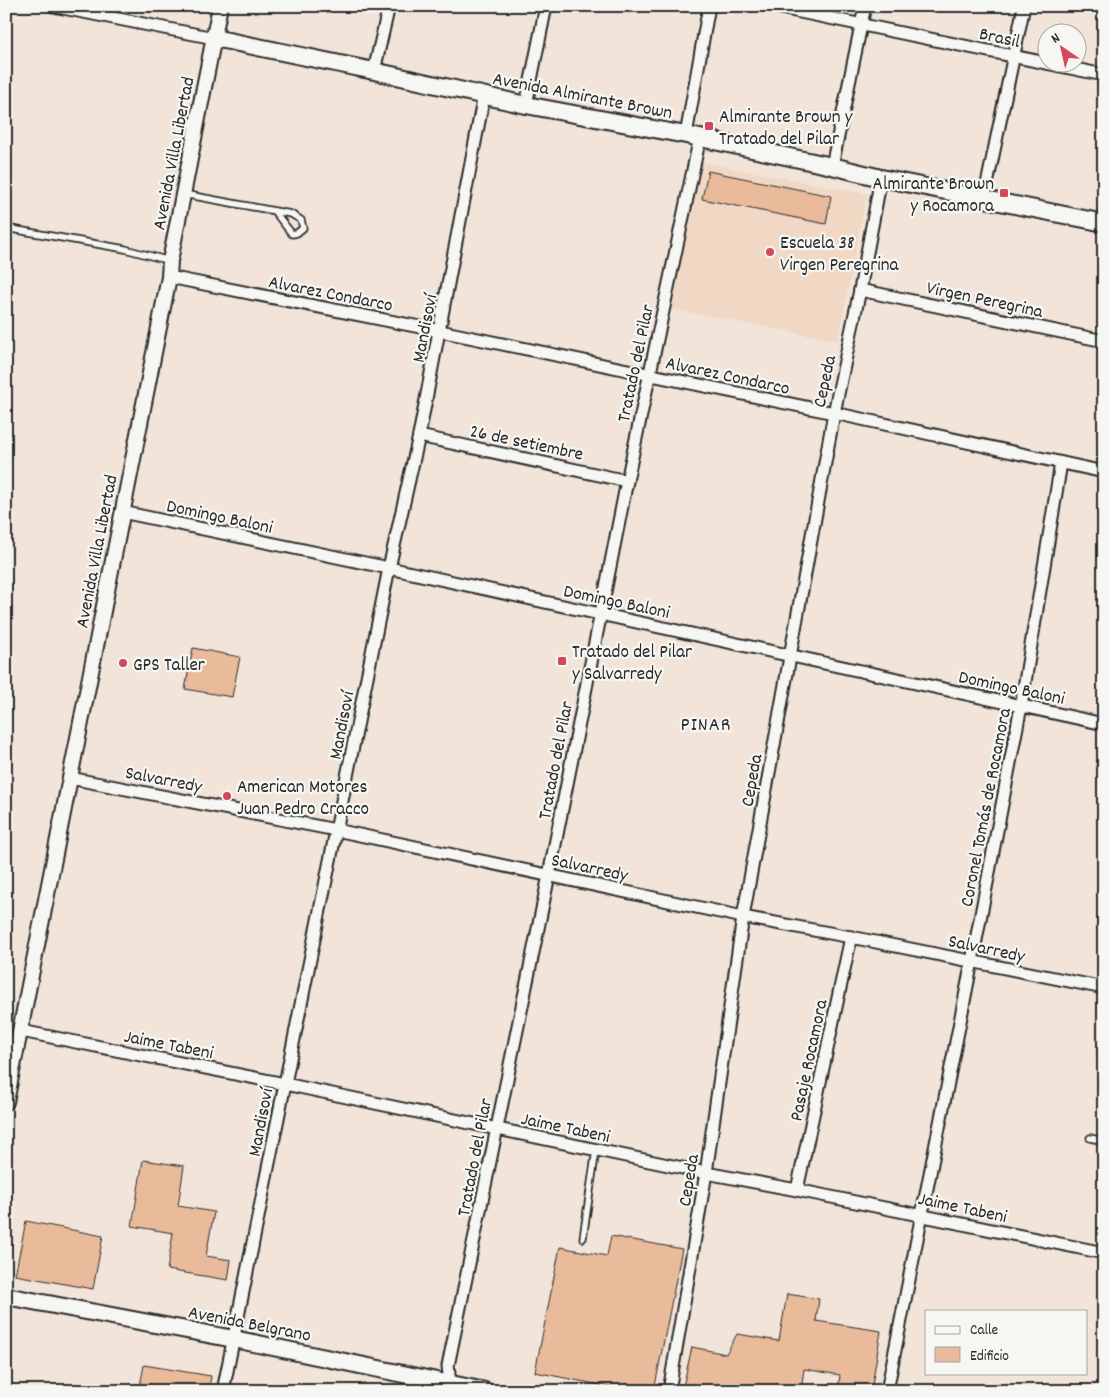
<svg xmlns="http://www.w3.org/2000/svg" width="1110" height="1397" viewBox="0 0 1110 1397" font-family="Dekko,sans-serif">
  <rect width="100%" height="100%" fill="#f2e4d8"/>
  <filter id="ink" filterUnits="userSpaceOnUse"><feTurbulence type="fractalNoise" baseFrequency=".02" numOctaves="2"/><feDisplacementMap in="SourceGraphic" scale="10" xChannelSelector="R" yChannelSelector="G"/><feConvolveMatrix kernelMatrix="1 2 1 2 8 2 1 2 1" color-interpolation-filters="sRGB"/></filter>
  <g filter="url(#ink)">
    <polygon fill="#f0d8c5" points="701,162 867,194 838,341 672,309"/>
    <g fill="#eabb9a" stroke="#2b2b2b">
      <polygon points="708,171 831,196 826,224 702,199"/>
      <polygon points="193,648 240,657 232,697 185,689"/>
      <polygon points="143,1160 184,1166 178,1206 214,1212 206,1256 231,1260 228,1280 167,1270 173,1233 132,1226"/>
      <polygon points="26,1221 103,1236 93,1289 15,1275"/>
      <polygon points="611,1236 682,1249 654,1391 630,1391 535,1372 560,1247 607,1256"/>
      <polygon points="787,1294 819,1299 816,1321 881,1331 871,1391 838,1391 840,1375 804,1369 801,1391 682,1391 692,1347 726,1354 737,1334 779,1341"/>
      <polygon points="144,1365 211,1376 209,1391 139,1391"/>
    </g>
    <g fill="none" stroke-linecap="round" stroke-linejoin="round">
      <defs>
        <g id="service">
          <polyline points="183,194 291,214 301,220 303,228 297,233 292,234 274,211"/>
          <polyline points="6,228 125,249 170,261"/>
          <polyline points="1090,1138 1104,1141"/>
          <polyline points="583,1238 596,1150"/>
        </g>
        <g id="minor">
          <polyline points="53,6 214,38"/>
          <polyline points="771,6 1104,75"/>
          <polyline points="374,71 389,6"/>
          <polyline points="526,105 546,6"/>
          <polyline points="686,135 709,6"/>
          <polyline points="832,166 865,6"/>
          <polyline points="984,199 1024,6"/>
          <polyline points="169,277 440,331 834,413 1104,472"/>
          <polyline points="860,290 1104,341"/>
          <polyline points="419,436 627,481"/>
          <polyline points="122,512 389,568 1104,724"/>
          <polyline points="70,778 336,830 743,917 851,937 1104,988"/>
          <polyline points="21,1031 285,1084 706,1173 797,1190 1104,1253"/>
          <polyline points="797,1190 851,937"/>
          <polyline points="448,1389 450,1383 448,1366 549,875 627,481 700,137"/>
          <polyline points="223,1391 389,568 419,436 484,95"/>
          <polyline points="669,1391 706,1173 743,917 834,413 860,290 881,178"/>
          <polyline points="887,1391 972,961 1021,706 1061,463"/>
        </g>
        <polyline id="tertiary" points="6,1102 169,277 170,261 220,6"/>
        <g id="secondary">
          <polyline points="214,38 374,71 526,105 686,135 832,166 881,178 1104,223"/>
          <polyline points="6,1296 234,1339 485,1391"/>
        </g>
      </defs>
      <use href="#service" stroke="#2b2b2b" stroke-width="9"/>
      <use href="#minor" stroke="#2b2b2b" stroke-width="15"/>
      <use href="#tertiary" stroke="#2b2b2b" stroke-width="18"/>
      <use href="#secondary" stroke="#2b2b2b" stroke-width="20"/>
      <use href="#service" stroke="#f6f6f2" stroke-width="5.5"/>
      <use href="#minor" stroke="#f6f6f2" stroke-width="11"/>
      <use href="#tertiary" stroke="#f6f6f2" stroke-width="14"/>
      <use href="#secondary" stroke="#f6f6f2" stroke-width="16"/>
    </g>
  </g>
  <g fill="#d1495b" stroke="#f6f6f2" stroke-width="2">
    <rect x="704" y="121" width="10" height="10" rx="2.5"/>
    <rect x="999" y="188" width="10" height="10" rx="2.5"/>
    <circle cx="770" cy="252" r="5"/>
    <rect x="557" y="656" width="10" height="10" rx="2.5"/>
    <circle cx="123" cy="663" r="5"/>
    <circle cx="227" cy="796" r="5"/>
  </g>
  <g text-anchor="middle" stroke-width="4.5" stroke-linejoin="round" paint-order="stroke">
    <g font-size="19" fill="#2b2b2b" stroke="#f6f6f2">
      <text transform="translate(1000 36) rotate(12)" y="7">Brasil</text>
      <text transform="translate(583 94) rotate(11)" y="7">Avenida Almirante Brown</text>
      <text transform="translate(172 153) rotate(-79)" y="7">Avenida Villa Libertad</text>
      <text transform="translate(331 292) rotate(11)" y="7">Alvarez Condarco</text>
      <text transform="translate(985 298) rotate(12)" y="7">Virgen Peregrina</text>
      <text transform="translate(423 328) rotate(-79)" y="7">Mandisoví</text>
      <text transform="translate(634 363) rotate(-78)" y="7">Tratado del Pilar</text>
      <text transform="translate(728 374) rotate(12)" y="7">Alvarez Condarco</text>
      <text transform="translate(823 381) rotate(-78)" y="7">Cepeda</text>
      <text transform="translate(527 441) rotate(12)" y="7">26 de setiembre</text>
      <text transform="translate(220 515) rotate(12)" y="7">Domingo Baloni</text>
      <text transform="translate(95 551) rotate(-79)" y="7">Avenida Villa Libertad</text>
      <text transform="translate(617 600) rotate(12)" y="7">Domingo Baloni</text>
      <text transform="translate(1012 686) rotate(12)" y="7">Domingo Baloni</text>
      <text transform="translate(340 725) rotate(-79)" y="7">Mandisoví</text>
      <text transform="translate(554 760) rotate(-79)" y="7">Tratado del Pilar</text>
      <text transform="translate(164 778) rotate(11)" y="7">Salvarredy</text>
      <text transform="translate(750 780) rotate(-80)" y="7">Cepeda</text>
      <text transform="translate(984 807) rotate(-79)" y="7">Coronel Tomás de Rocamora</text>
      <text transform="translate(590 866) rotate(12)" y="7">Salvarredy</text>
      <text transform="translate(987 947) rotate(12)" y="7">Salvarredy</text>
      <text transform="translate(169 1043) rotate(11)" y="7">Jaime Tabeni</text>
      <text transform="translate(807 1060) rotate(-78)" y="7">Pasaje Rocamora</text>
      <text transform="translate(259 1122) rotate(-79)" y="7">Mandisoví</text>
      <text transform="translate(566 1126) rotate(12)" y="7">Jaime Tabeni</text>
      <text transform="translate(473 1157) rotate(-79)" y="7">Tratado del Pilar</text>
      <text transform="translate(687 1180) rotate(-81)" y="7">Cepeda</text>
      <text transform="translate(963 1206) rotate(12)" y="7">Jaime Tabeni</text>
      <text transform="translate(250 1322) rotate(11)" y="7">Avenida Belgrano</text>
    </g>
    <g font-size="19" fill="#2b2b2b" stroke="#f6f6f2" text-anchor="start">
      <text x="719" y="122">Almirante Brown y<tspan x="719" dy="22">Tratado del Pilar</tspan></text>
      <text x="994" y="189" text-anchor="end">Almirante Brown<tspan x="994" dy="22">y Rocamora</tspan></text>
      <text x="780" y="248">Escuela 38<tspan x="780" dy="22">Virgen Peregrina</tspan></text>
      <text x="572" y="657">Tratado del Pilar<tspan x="572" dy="22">y Salvarredy</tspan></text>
      <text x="133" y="670">GPS Taller</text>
      <text x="237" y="792">American Motores<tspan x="237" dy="22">Juan Pedro Cracco</tspan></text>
    </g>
    <g font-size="20" letter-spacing="1" fill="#2b2b2b" stroke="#f6f6f2">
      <text x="706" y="730">PINAR</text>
    </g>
  </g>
  <rect width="1110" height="1397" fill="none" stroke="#f6f6f2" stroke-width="25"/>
  <rect x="12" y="12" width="1085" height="1372" fill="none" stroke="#2b2b2b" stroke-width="2" filter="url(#ink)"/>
  <rect x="925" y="1310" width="162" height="65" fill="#f6f6f2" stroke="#a5a5a2"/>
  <rect x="935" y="1326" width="25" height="8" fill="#f6f6f2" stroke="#a5a5a2"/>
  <text x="970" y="1334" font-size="15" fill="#2b2b2b">Calle</text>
  <rect x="935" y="1347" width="25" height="15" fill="#eabb9a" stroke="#a5a5a2"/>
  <text x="970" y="1360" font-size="15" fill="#2b2b2b">Edificio</text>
  <g transform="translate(1062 48) rotate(326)"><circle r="24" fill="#f6f6f2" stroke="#a5a5a2"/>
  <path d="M0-4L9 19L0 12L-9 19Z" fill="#d1495b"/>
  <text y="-8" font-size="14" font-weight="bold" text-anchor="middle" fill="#2b2b2b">N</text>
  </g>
</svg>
